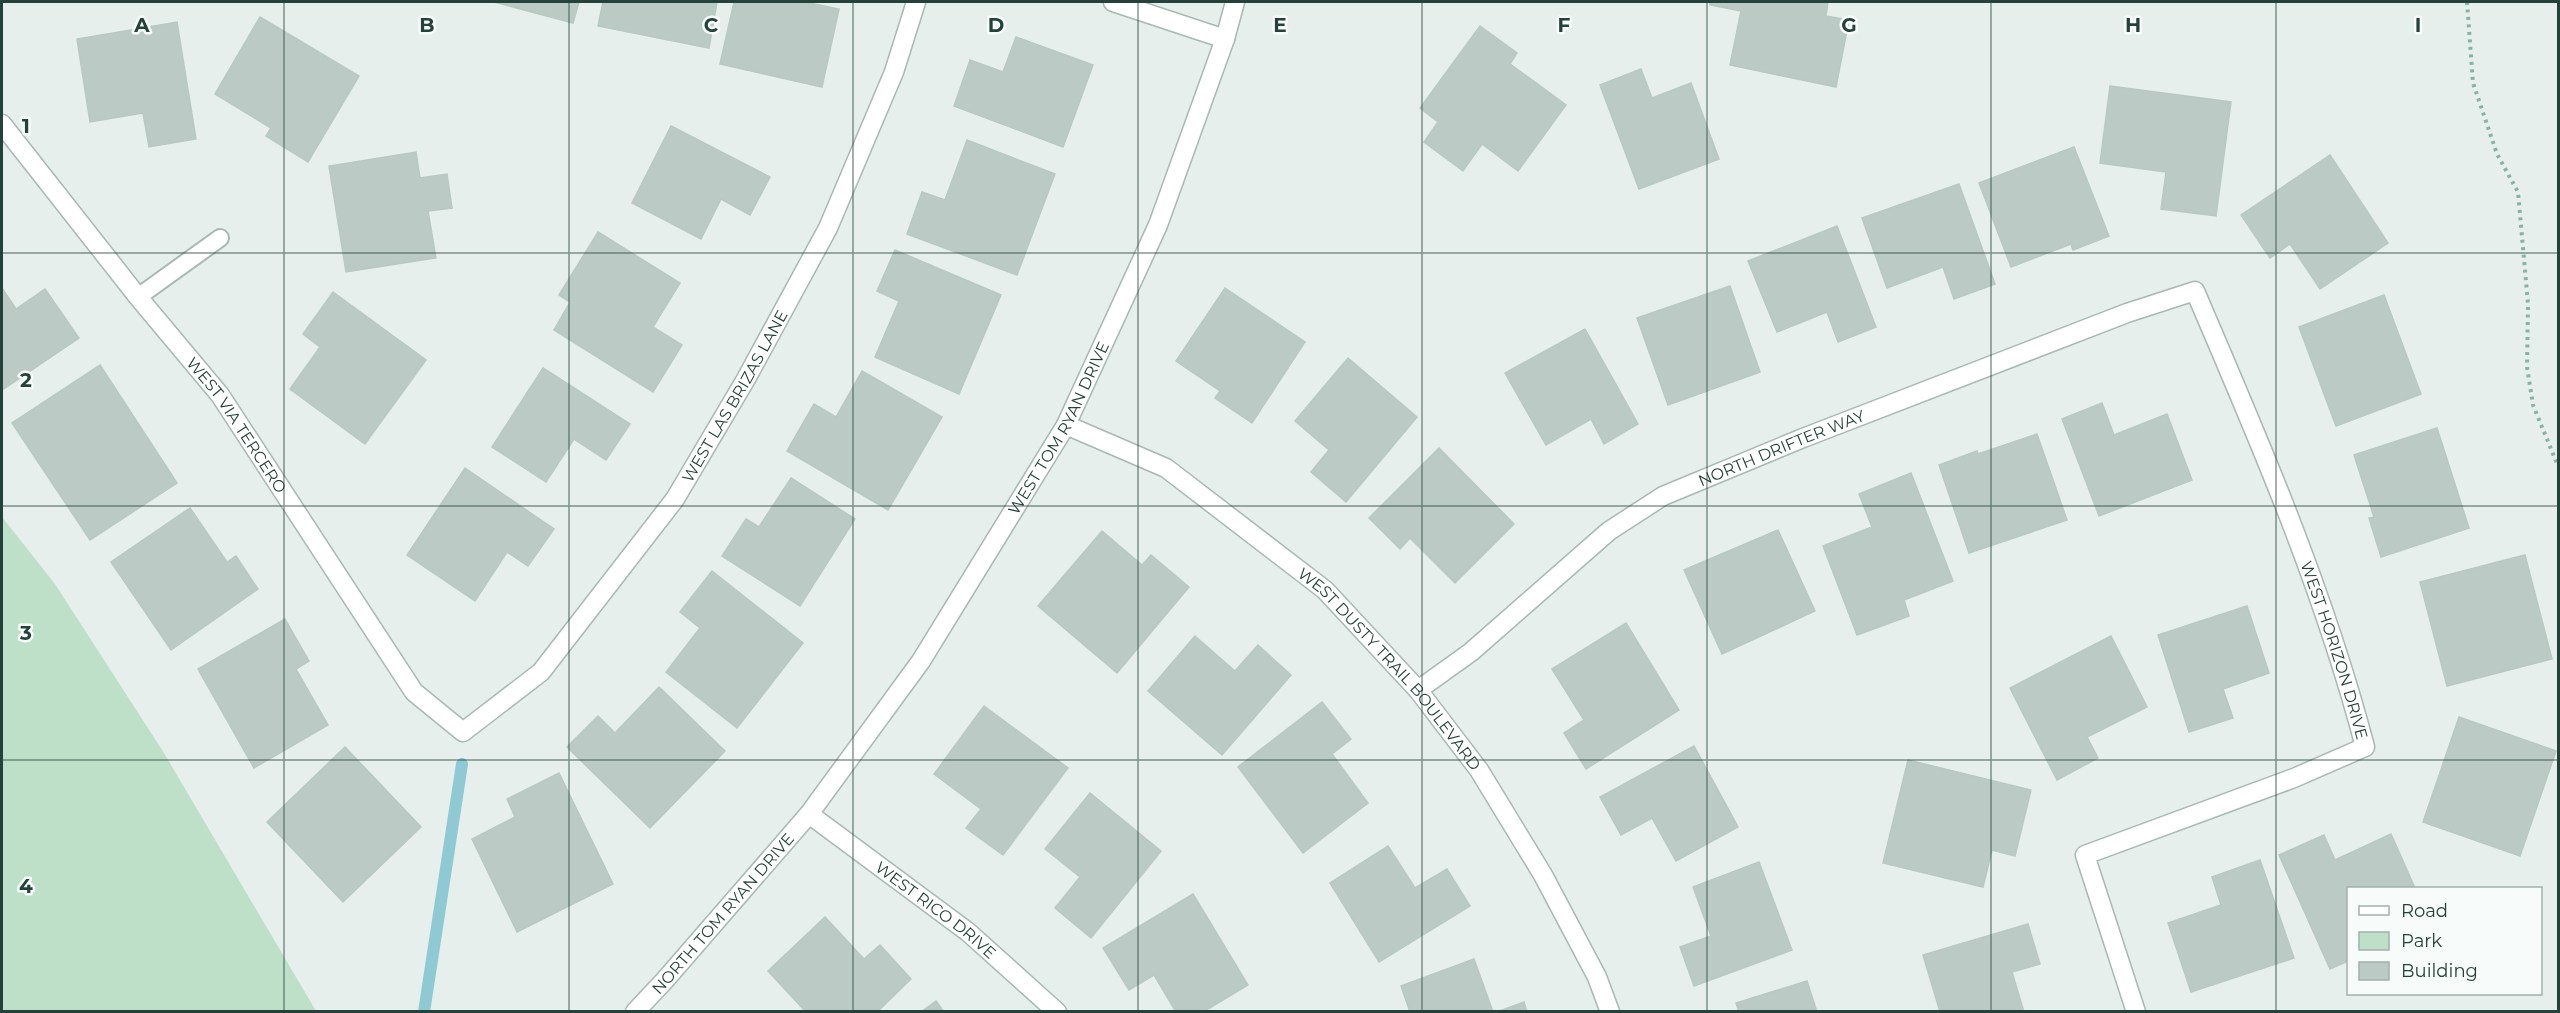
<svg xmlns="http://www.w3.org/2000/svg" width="2560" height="1013" viewBox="0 0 2560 1013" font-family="Montserrat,sans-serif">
  <rect width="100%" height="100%" fill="#e6efeb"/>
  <polygon fill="#bfe0c8" points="2,517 55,584 164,753 316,1011 2,1011"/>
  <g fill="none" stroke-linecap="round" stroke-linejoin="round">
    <polyline stroke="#8ec9d4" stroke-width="12" points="424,1012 462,764"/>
  </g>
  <g fill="#bbcac4" stroke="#b8c9c2" stroke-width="1.5">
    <polygon points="494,2 579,2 573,23"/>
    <polygon points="603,2 717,2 709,48 598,26"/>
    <polygon points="734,2 805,2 839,9 822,87 720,64"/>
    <polygon points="1710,2 1828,2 1826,16 1849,20 1836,87 1730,65 1741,11 1710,5"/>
    <polygon points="260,17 359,76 308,162 266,136 271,128 215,94"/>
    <polygon points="177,22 196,139 149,147 143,113 90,122 77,39"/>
    <polygon points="1480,26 1517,53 1510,64 1566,105 1518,171 1482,144 1463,171 1424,142 1438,122 1420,108"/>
    <polygon points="1016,37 1093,65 1063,147 954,106 970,60 1003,72"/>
    <polygon points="1641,69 1652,98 1691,83 1719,159 1639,189 1600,85"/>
    <polygon points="2110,86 2231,102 2216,216 2161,209 2166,172 2100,163"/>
    <polygon points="671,126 770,177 750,215 721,199 701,239 632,203"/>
    <polygon points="967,140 1055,174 1017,275 907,234 922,192 945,200"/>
    <polygon points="2074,147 2109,236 2073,250 2071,244 2011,267 1979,183"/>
    <polygon points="416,152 420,178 447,174 452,208 428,211 436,258 346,272 329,166"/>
    <polygon points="2330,155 2388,243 2320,289 2290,244 2270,258 2241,215"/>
    <polygon points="1959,184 1995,284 1954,299 1943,267 1887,288 1862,218"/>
    <polygon points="1837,226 1876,327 1838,342 1827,312 1777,332 1748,261"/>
    <polygon points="598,232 680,283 653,327 682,345 653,392 554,330 570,302 559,295"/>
    <polygon points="895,250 1001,295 959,394 875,357 899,301 877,291"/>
    <polygon points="1730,286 1760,372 1668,405 1637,318"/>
    <polygon points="2,288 16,309 45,289 79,338 2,390"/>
    <polygon points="1225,288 1305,342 1252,423 1215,398 1220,391 1176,361"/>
    <polygon points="333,292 426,360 365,444 290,389 320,347 303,334"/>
    <polygon points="2384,295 2421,394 2336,426 2299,327"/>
    <polygon points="1585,329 1638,424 1604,444 1591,419 1546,445 1505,373"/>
    <polygon points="1348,358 1417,417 1346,502 1311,472 1329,450 1295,421"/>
    <polygon points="100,365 177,483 90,540 12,423"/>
    <polygon points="543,368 630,424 606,460 574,439 546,482 492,447"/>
    <polygon points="862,371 942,417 888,510 787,451 814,404 836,417"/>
    <polygon points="2102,403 2114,435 2167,414 2192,480 2099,516 2062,419"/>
    <polygon points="2437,428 2469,528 2381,557 2369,518 2374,517 2354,455"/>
    <polygon points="2037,434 2067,520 1969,553 1939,465 1977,451 1978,454"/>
    <polygon points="1439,448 1514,524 1455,583 1410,538 1400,549 1369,518"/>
    <polygon points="465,468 554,529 528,566 507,552 475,601 407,555"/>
    <polygon points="1911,473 1953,581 1904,600 1909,616 1857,635 1823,546 1872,527 1859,494"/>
    <polygon points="791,478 855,519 800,606 722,556 746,519 759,527"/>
    <polygon points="190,508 227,562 236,556 258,589 171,650 111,562"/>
    <polygon points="1778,530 1815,611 1722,654 1684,570"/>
    <polygon points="1102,531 1142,565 1151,555 1189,587 1117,673 1038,606"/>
    <polygon points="2525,555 2552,659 2447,686 2420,582"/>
    <polygon points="712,571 803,643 737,728 666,672 700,628 680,612"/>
    <polygon points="2247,606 2269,673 2223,689 2233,718 2189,732 2158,635"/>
    <polygon points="285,619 309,661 296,669 328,725 254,768 198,669"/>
    <polygon points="1626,623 1679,710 1586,769 1564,733 1584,720 1552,669"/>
    <polygon points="1195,636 1235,671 1258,645 1291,675 1222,755 1148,691"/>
    <polygon points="2111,636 2147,707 2087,737 2098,758 2057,780 2010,688"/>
    <polygon points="659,687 725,751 650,828 567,747 598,716 615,733"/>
    <polygon points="1322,702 1351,739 1332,754 1368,803 1303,853 1238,767"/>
    <polygon points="984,706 1068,768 1003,855 966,828 981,809 934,774"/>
    <polygon points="2459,717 2556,751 2520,856 2423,822"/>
    <polygon points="1694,746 1738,827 1676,861 1652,818 1621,835 1600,797"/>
    <polygon points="345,747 421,827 343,902 267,822"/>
    <polygon points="1908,760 2031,790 2015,856 1992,850 1983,887 1883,863"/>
    <polygon points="559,773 613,884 517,932 472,839 515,817 507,799"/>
    <polygon points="1090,793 1161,851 1091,938 1055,908 1080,877 1045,849"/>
    <polygon points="2391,834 2415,888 2348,888 2348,961 2330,969 2279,855 2324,835 2335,860"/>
    <polygon points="1388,846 1415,888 1447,869 1470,906 1379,962 1330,883"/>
    <polygon points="2260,860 2294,958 2191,992 2168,923 2221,905 2212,877"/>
    <polygon points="1759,862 1792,950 1694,986 1680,947 1711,936 1693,887"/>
    <polygon points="1193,894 1248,985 1203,1012 1176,1012 1154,975 1129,990 1103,948"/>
    <polygon points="825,917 864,959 880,945 911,979 877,1012 806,1012 768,971"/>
    <polygon points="2028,924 2040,964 2012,972 2024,1012 1940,1012 1923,955"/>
    <polygon points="1474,959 1493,1012 1410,1012 1401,986"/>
    <polygon points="1807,981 1817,1012 1739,1012 1736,1003"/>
    <polygon points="936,1001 944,1012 921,1012"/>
    <polygon points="1524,1002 1527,1012 1497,1012"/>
  </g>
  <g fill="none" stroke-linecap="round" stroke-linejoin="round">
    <defs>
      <polyline id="service" points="138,297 220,238"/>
      <g id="minor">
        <polyline points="1113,2 1225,39"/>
        <path id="s1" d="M 2,124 L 138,297 L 220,395 L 414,692 L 463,732 L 541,672 L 675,499 L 746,379 L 828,228 L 894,72 L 916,2"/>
        <path id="s2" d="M 1066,425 L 1166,468 L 1325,590 L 1418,690 L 1479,770 L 1543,875 L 1597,977 L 1610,1012"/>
        <path id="s3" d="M 1418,690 L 1471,652 L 1609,531 L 1663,496 L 1803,438 L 2127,313 L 2195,291 C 2259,440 2324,590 2365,747 L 2294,778 L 2085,855 L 2136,1012"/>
        <path id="s4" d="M 809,814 L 968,932 L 1057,1012"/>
      </g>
      <g id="tertiary">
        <path id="s5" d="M 635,1012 L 665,980 L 809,814 L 921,661 L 1066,425 L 1158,225 L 1225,39 L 1235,2"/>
      </g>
    </defs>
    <use href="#service" stroke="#a8b8b2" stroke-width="20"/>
    <use href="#minor" stroke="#a8b8b2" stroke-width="21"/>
    <use href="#tertiary" stroke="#a8b8b2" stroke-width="21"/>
    <polyline stroke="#86b3a5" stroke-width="4" stroke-dasharray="3 4.5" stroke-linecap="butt" points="2467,2 2473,83 2497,154 2518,192 2528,304 2527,367 2533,405 2558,466"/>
    <use href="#service" stroke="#fff" stroke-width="16"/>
    <use href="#minor" stroke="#fff" stroke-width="18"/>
    <use href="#tertiary" stroke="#fff" stroke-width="18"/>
  </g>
  <path fill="none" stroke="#24423a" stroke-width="1.5" stroke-opacity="0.55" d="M 284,2 L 284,1012M 569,2 L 569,1012M 853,2 L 853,1012M 1138,2 L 1138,1012M 1422,2 L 1422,1012M 1707,2 L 1707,1012M 1991,2 L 1991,1012M 2276,2 L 2276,1012M 2,253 L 2558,253M 2,506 L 2558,506M 2,760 L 2558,760"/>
  <g text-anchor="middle" stroke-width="5" stroke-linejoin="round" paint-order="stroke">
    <g font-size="16" fill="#24423a" stroke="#f7fbf9">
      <text dy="6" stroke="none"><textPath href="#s1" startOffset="1202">WEST LAS BRIZAS LANE</textPath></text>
      <text dy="6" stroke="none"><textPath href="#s1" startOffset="382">WEST VIA TERCERO</textPath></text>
      <text dy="6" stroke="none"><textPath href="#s5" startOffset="724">WEST TOM RYAN DRIVE</textPath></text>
      <text dy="6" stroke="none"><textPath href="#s3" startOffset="441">NORTH DRIFTER WAY</textPath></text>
      <text dy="6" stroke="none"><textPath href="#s3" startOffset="1269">WEST HORIZON DRIVE</textPath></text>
      <text dy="6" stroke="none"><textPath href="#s2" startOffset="411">WEST DUSTY TRAIL BOULEVARD</textPath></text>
      <text dy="6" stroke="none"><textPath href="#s4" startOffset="159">WEST RICO DRIVE</textPath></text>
      <text dy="6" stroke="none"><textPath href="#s5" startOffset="132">NORTH TOM RYAN DRIVE</textPath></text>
    </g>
  </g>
  <g font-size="20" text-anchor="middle" font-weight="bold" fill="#24423a" stroke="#f7fbf9" stroke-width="5" stroke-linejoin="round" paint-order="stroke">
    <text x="142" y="32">A</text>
    <text x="427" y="32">B</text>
    <text x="711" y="32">C</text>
    <text x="996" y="32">D</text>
    <text x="1280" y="32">E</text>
    <text x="1564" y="32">F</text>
    <text x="1849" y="32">G</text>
    <text x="2133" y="32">H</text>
    <text x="2418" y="32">I</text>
    <text x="26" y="133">1</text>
    <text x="26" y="387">2</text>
    <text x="26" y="640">3</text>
    <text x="26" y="893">4</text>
  </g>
  <rect width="2560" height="1013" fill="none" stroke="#24423a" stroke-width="6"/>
  <rect x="2347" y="887" width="195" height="108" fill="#f7fbf9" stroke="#a3b1ad" stroke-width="1.5"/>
  <rect x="2359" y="906" width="30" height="9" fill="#ffffff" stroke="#a3b1ad" stroke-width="1.5"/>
  <text x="2401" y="917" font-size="18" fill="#24423a">Road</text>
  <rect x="2359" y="932" width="30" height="18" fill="#bfe0c8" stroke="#a3b1ad" stroke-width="1.5"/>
  <text x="2401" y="947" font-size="18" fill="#24423a">Park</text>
  <rect x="2359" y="962" width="30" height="18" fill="#bbcac4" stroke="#a3b1ad" stroke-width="1.5"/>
  <text x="2401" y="977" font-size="18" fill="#24423a">Building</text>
</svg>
